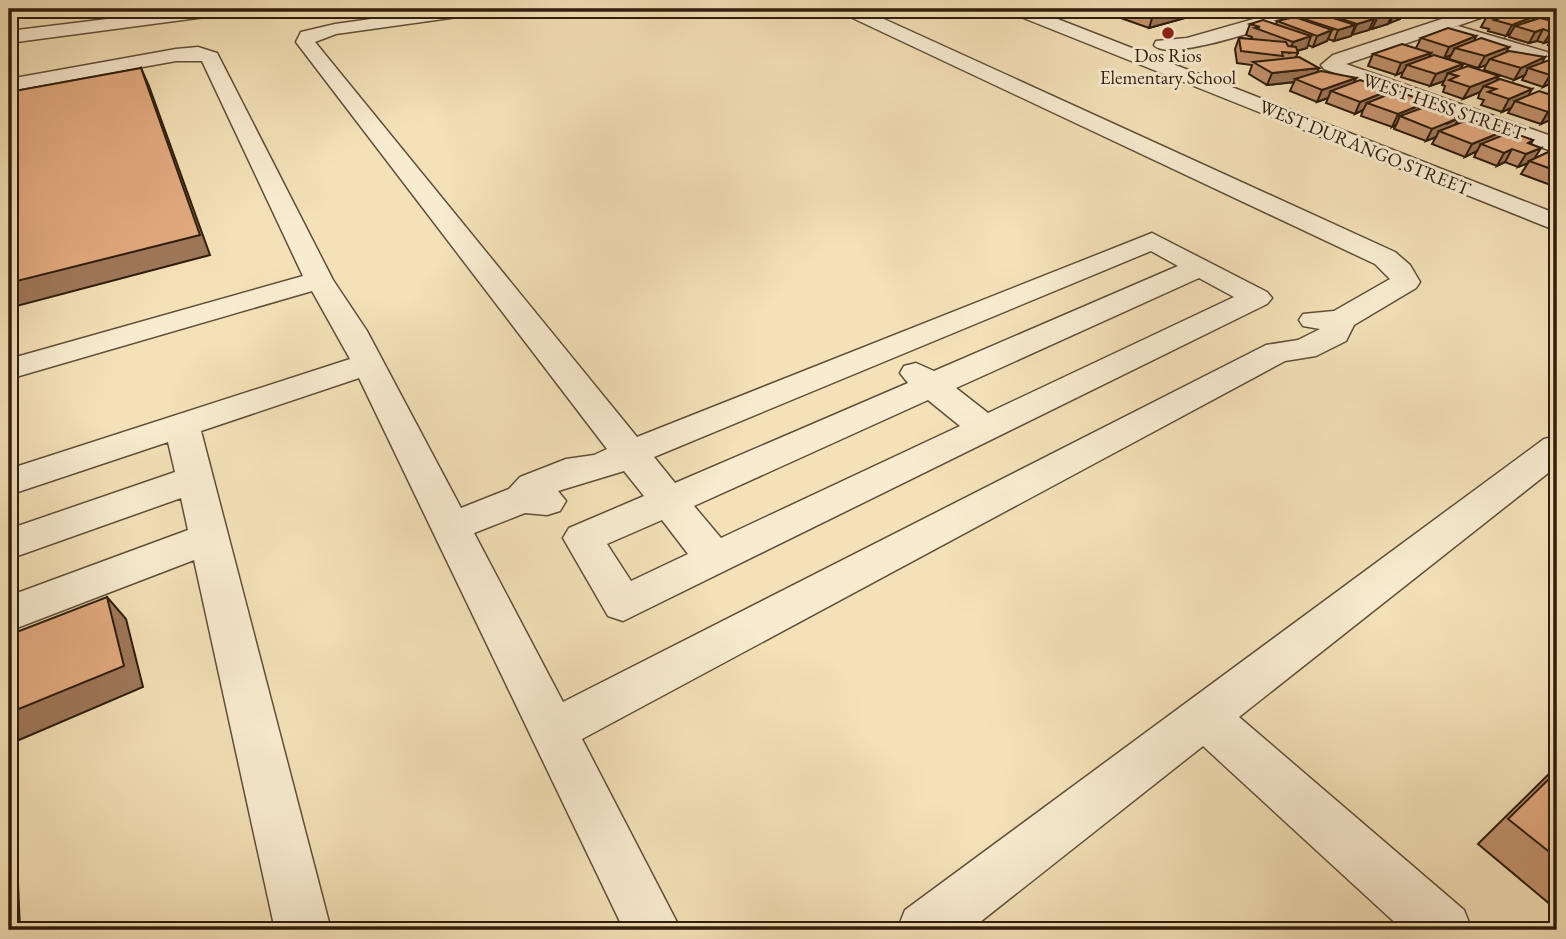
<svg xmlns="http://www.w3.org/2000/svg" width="1566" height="939" viewBox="0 0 1566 939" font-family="'EB Garamond',serif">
  <rect width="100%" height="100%" fill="#f4e1b7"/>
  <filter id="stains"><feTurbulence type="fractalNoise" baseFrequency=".00286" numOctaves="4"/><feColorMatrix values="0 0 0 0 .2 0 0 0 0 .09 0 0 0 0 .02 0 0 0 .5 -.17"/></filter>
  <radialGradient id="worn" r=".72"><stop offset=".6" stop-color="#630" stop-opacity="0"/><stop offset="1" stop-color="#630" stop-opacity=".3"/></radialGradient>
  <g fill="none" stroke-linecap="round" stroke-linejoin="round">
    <defs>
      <g id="minor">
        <polygon points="189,9 237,9 228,14 9,43 9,31"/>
        <path d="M 443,9 L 488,9 L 479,14 L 336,34 L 315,42 L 637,437 L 1152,233 L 1267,292 L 1272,298 L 1267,304 L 623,621 L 608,616 L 563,538 L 569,528 L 644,496 L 624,471 L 558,491 L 566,501 L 560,511 L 547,515 L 525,513 L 474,533 L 563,702 L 1266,345 L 1298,340 L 1320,329 L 1303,326 L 1299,320 L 1303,314 L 1334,311 L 1390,279 L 1375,264 L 842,13 L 839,9 L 862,9 L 1395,252 L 1410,265 L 1420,282 L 1416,288 L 1354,325 L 1346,341 L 1316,356 L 1285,361 L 582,739 L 681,930 L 624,930 L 359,378 L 201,431 L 331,930 L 275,930 L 194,560 L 9,631 L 9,596 L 188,530 L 181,498 L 9,559 L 9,529 L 175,472 L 168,442 L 9,495 L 9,469 L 350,359 L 312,291 L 9,379 L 9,359 L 303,276 L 202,61 L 176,61 L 9,91 L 9,79 L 176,49 L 198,47 L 217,53 L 333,280 L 367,331 L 461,508 L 509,489 L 520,477 L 566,459 L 594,455 L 607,449 L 296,42 L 301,32 L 335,24 ZM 1151,251 L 1178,266 L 934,371 L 916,363 L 904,366 L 900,373 L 908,383 L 675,483 L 654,457 ZM 1199,278 L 1234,297 L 988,413 L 956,388 ZM 928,400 L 960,426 L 721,538 L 694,506 ZM 662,520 L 688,554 L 631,581 L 607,544 Z"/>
        <polygon points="1008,9 1032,9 1557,214 1557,231 1011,13"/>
        <path d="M 1289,9 L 1316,9 L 1313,13 C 1288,20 1169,64 1154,45 L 1156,41 L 1187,38 Z"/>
        <polygon points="1472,9 1498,9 1495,13 1346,64 1557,138 1557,153 1324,69 1321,65 1333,55"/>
        <polygon points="1458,26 1557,55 1557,67 1451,36 1449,32 1451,28"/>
        <polygon points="1557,436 1557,466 1239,717 1464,910 1472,930 1403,930 1203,746 970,930 897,930 905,910 1544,439"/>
      </g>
    </defs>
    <use href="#minor" stroke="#604f38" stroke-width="3"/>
    <use href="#minor" fill="#f8ecd0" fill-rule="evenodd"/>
  </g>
  <g fill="#c3936e" stroke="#2e1e0d" stroke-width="2">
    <polygon points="1095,9 1217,9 1149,28"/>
    <polygon points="1335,9 1439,9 1414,16 1403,13 1400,19 1389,22 1388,24 1372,29 1370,28 1369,30 1351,34 1351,36 1334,41 1328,39 1327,41 1313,47 1307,45 1307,48 1297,51 1298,53 1296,57 1317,72 1356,78 1354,82 1388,95 1459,118 1455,125 1500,136 1533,140 1531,144 1534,159 1557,148 1557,187 1556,187 1521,174 1528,163 1518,167 1505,162 1497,166 1474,157 1477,151 1465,157 1432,144 1436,137 1426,141 1394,129 1396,125 1392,127 1361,116 1363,110 1355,114 1326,103 1328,98 1317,102 1290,91 1294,82 1267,85 1249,74 1252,65 1237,63 1235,49 1239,38 1251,39 1252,37 1246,35 1250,24 1276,25 1277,21 1298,18 1298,17 1323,14 1323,13 1333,12"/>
    <polygon points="1524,9 1557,9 1557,51 1554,50 1556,47 1548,45 1550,41 1544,43 1537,41 1529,43 1509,37 1510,34 1506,36 1488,31 1489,29 1481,27 1487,16 1523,11"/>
    <polygon points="1476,36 1474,41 1542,63 1557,61 1557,87 1549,84 1543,87 1522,80 1525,75 1514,80 1484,70 1486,65 1478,68 1449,59 1451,55 1444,58 1463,64 1461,69 1499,76 1496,81 1529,95 1557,97 1541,124 1508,113 1511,108 1502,112 1481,105 1484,100 1478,98 1480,92 1463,99 1443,92 1445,86 1442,85 1444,81 1430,86 1401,77 1403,72 1396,75 1368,66 1373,54 1416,48 1421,38"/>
    <polygon points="1557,766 1557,910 1478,844"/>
  </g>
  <g fill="#9f785a" stroke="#2e1e0d" stroke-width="2">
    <polygon points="1155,9 1217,9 1149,28"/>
    <polygon points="1405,9 1400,19 1390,23 1394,12"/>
    <polygon points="1417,9 1439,9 1414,16"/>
    <polygon points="1557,9 1557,14 1555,18 1548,21 1554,10"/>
    <polygon points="1393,13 1388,24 1372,29 1377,18"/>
    <polygon points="1538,15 1532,26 1515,26 1510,34 1506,36 1512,25"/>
    <polygon points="1374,19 1369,30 1352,35 1357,24"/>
    <polygon points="1355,25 1351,36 1334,41 1338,30"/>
    <polygon points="1543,29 1537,41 1529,43 1535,32"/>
    <polygon points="1557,29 1557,34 1554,34 1550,41 1544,43 1551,32"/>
    <polygon points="1332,30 1327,41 1313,47 1317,36"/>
    <polygon points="1311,36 1307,48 1289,53 1293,42"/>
    <polygon points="1476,36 1471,48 1455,48 1451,55 1444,58 1449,47"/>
    <polygon points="1509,47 1503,59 1490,59 1486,65 1478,68 1485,56"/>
    <polygon points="1431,53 1425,64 1407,65 1403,72 1396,75 1401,63"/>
    <polygon points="1545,57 1539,69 1528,68 1525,75 1514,80 1521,68"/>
    <polygon points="1463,64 1457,76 1448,73 1444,81 1430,86 1436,74"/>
    <polygon points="141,68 149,86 210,255 9,308 9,283"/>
    <polygon points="1319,68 1314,80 1295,79 1294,82 1267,85 1272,73"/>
    <polygon points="1556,72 1549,84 1543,87 1550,75"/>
    <polygon points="1499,76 1492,88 1484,86 1480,92 1463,99 1470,87"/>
    <polygon points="1356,78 1350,90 1331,91 1328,98 1317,102 1322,90"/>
    <polygon points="1532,89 1525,102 1515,101 1511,108 1502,112 1509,99"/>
    <polygon points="1390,90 1384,102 1367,103 1363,110 1355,114 1360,102"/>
    <polygon points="1557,99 1557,117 1541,124 1555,100"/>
    <polygon points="1428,102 1422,114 1400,116 1396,125 1392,127 1398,114"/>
    <polygon points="1454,112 1448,123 1459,118 1452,131 1439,131 1436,137 1426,141 1432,129 1447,114"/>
    <polygon points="1504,131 1496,143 1481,144 1477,151 1465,157 1472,144"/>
    <polygon points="1541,148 1533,161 1529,161 1528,163 1518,167 1526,154"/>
    <polygon points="1512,149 1505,162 1497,166 1504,153"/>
    <polygon points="107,597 126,619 143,687 12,743 20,930 9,930 9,713"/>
  </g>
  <g fill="#e3ab80" stroke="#2e1e0d" stroke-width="2">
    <polygon points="1348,9 1404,9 1394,12 1384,9 1393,13 1377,18"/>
    <polygon points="1507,9 1514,9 1538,15 1512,25 1494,20 1497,19 1487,16"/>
    <polygon points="1347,10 1374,19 1357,24 1323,13"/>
    <polygon points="1315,12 1355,25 1338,30 1298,17"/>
    <polygon points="1295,17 1332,30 1317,36 1277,21"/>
    <polygon points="1540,18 1557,22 1557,29 1551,32 1543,29 1535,32 1515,26"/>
    <polygon points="1263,20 1311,36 1293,42 1255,28 1260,27 1250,24"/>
    <polygon points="1448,28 1476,36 1449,47 1421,38"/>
    <polygon points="1239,38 1286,42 1288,46 1296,47 1298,53 1282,52 1283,56 1241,51"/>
    <polygon points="1481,38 1509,47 1485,56 1455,48"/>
    <polygon points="1402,44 1431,53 1401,63 1373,54"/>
    <polygon points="1509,51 1545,57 1521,68 1490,59"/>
    <polygon points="1434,55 1463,64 1436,74 1407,65"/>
    <polygon points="1299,57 1319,68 1272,73 1253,62"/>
    <polygon points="1552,59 1557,61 1557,73 1550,75 1528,68"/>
    <polygon points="1468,66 1499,76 1470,87 1449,80 1458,76 1448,73"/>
    <polygon points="141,68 200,235 9,283 9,92"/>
    <polygon points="1321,71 1356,78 1322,90 1295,79"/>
    <polygon points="1500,79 1532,89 1509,99 1488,92 1496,89 1484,86"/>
    <polygon points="1360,80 1390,90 1360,102 1331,91"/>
    <polygon points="1397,91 1428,102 1398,114 1367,103"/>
    <polygon points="1539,91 1557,97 1557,99 1555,100 1557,101 1557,108 1548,112 1515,101"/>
    <polygon points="1433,104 1454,112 1447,114 1459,118 1432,129 1400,116"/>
    <polygon points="1470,119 1504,131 1472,144 1439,131"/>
    <polygon points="1511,132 1533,140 1528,143 1541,148 1526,154 1512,149 1504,153 1481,144"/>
    <polygon points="1557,148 1557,171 1529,161"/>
    <polygon points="107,597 124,666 9,713 9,635"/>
    <polygon points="1557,771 1557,858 1508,819"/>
  </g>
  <circle fill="#8f2418" stroke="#f8ecd0" stroke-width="2.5" cx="1168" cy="33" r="7"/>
  <g text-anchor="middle" stroke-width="6" stroke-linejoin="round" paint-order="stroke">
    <g font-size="19" fill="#2e1e0d" stroke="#f8ecd0">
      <text x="1168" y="62">Dos Rios<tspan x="1168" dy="22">Elementary School</tspan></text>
    </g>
    <g font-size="19" fill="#2e1e0d" stroke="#f8ecd0">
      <text transform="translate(1444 106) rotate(19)" y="7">WEST HESS STREET</text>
      <text transform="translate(1365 147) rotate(22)" y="7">WEST DURANGO STREET</text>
    </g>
  </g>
  <rect width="1566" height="939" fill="none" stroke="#f4e1b7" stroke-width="35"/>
  <rect x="10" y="10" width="1545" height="918" fill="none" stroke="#2e1e0d" stroke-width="3.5"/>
  <rect x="18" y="18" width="1531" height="904" fill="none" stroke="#2e1e0d" stroke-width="2"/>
  <rect width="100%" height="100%" filter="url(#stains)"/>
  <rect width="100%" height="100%" fill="url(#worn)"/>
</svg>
